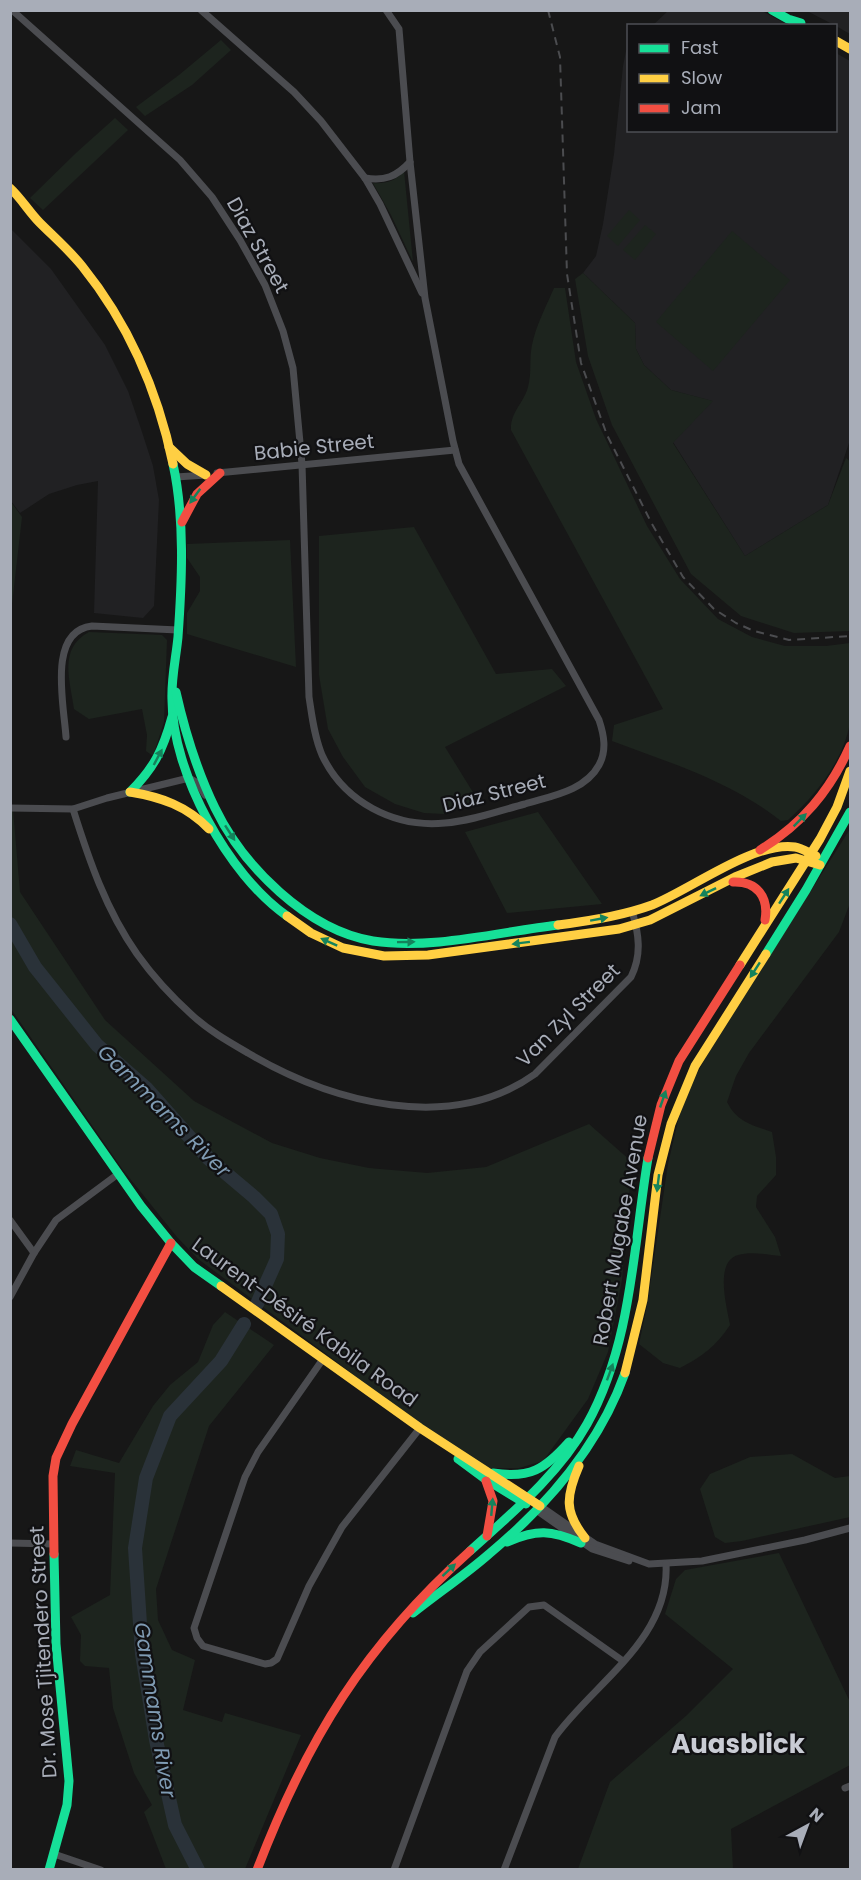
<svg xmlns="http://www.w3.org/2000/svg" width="861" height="1880" viewBox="0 0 861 1880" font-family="Poppins,sans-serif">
  <rect width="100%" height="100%" fill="#171717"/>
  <g fill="#212123">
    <polygon points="669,10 762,11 788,25 653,25"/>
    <polygon points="807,11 850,11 850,34 836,26"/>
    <polygon points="628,48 628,130 836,130 836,53 850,61 850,440 828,505 745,556 673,442 712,401 671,390 644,365 636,349 635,323 583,273 596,256 603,224 614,154 623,66 626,51"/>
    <polygon points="11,229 51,269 105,345 128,391 141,429 153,466 159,500 154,606 143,618 94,613 98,481 77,485 49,494 20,513 11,501"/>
  </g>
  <g fill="#1d241e">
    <polygon points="221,40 231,50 192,85 145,116 136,107 179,75"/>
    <polygon points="115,118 128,130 43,210 30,198 76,153"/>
    <path d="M 404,171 L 413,262 L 391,215 L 373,183 C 385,184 396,181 404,171 Z"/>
    <polygon points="629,210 640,220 618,246 607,236"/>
    <polygon points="645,225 656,234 635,260 623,250"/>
    <polygon points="732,231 790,280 713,371 656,322"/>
    <polygon points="583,273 635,323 636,349 644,365 671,390 713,401 673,443 745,556 828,505 846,458 850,461 850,631 794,633 741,616 691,574 612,425 588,356 575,279"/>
    <path d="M 554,288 L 565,288 L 576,362 L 596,419 L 647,526 L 680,579 L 718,619 L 752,637 L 785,646 L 826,646 L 850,643 C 851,666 854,702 850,723 C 843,761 816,795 788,820 L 781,821 C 732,782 671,763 612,741 L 614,725 L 663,709 L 511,430 C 510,412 524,403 528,387 C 532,373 529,359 532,345 C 536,325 546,307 554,288 Z"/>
    <polygon points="11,502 22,517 11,613"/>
    <polygon points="414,527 496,674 552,669 566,686 445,747 479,802 444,814 424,813 395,804 365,787 343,757 328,729 319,675 319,536"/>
    <polygon points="290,540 296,667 187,634 187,613 200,591 200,577 187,558 187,544"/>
    <path d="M 89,632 L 162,635 L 167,640 L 164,722 L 153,756 L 146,751 L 147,735 L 142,709 L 89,719 L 74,709 C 70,679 58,649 89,632 Z"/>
    <polygon points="10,808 13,809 20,892 105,1020 194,1101 272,1143 320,1158 369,1168 427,1173 486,1167 589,1124 632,1162 622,1280 608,1352 588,1399 543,1461 519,1468 487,1468 454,1445 440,1441 325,1353 198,1259 177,1237 123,1170 11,1009"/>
    <polygon points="538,812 602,904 507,913 465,832"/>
    <path d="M 850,829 L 850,903 L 839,932 L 749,1053 L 736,1076 L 727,1102 C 737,1122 752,1125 772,1132 L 776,1157 L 776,1175 L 757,1196 L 756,1207 L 775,1237 L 781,1256 C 767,1255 752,1251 738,1255 C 714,1262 727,1307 730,1325 C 716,1346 703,1356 680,1368 L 663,1363 L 639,1344 L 647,1306 L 668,1164 L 679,1117 L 690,1087 L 706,1057 Z"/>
    <polygon points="225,1312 274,1345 209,1426 156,1589 158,1620 172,1650 195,1660 183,1710 222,1722 225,1713 301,1735 245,1869 166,1869 144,1812 152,1805 134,1773 113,1708 109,1668 85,1666 80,1661 81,1635 71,1617 110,1595 115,1473 70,1466 76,1450 119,1463 153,1406 170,1385 198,1362 213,1325"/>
    <polygon points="792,1454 835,1478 850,1476 850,1517 742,1541 725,1543 715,1537 700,1489 710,1474 750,1457"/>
    <polygon points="779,1553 850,1702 850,1765 731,1829 733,1869 578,1869 610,1782 687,1715 733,1669 665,1614 676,1579 685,1570"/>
  </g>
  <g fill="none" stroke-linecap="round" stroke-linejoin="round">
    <g stroke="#2a3239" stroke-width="14">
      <polyline points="10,924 35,967 97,1045 146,1088 209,1159 254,1197 271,1214 278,1234 277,1259 257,1304"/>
      <polyline points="198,1870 175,1825 156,1740 142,1654 135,1548 146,1478 170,1416 221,1361 244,1324"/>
    </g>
    <g stroke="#4b4c50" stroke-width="7">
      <path d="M 12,10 L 180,160 L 212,197 L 240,240 L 265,285 L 283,331 L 293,368 L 302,464 L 309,697 C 312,716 314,736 322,755 C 344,802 394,828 445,823 C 472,821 498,811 525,804 C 551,796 585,791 599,765 C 607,750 604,735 599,720 L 459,464 L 453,441 L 425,298 L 410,162 L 399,29 L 386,10"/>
      <polyline points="201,10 294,92 321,121 365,178 380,204 422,293"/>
      <path d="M 365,178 C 385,181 396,177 410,162"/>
      <polyline points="217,473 455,450"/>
      <polyline points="176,477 206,475"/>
      <path d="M 66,737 C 64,705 47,631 92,626 L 178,630"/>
      <polyline points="189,778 198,783 205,795"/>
      <polyline points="10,808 73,809 107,798 189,778"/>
      <path d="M 73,809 C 89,860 106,910 137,954 C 152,975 172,997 192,1015 C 208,1030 229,1042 248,1053 C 331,1102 450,1135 535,1074 L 631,977 C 642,955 639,934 632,911"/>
      <polyline points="10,1220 34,1253"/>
      <polyline points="10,1297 34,1253 56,1220 118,1174"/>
      <polyline points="323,1359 258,1452 245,1477 194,1628 197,1638 203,1646 265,1664 271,1663 277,1659 309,1586 342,1527 420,1428"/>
      <polyline points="540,1506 595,1544 649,1564 702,1561 805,1540 850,1528"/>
      <polyline points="536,1510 592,1549 629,1561"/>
      <polyline points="10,1543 54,1544"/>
      <polyline points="845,1788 850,1786"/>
      <polyline points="54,1854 101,1870"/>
      <polyline points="394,1870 467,1671 480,1652 529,1607 544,1605 623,1661"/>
      <path d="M 504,1870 L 555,1737 C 594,1683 670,1639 666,1564"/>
    </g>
    <g stroke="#16e098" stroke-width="9">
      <polyline points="772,10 788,19 801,23"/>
      <path d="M 173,464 C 185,519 182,581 178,637 C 176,658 171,679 172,700 C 172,772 228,875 287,916"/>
      <path d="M 176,692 C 185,732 197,771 215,808 C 243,866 307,930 373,941 C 431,950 499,932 558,925"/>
      <path d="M 130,792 C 154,768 163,750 172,717"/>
      <polyline points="766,954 806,890 850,812"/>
      <polyline points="10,1019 141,1206 171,1243 194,1267 221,1286"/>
      <polyline points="458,1459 485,1479 526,1504"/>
      <path d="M 493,1473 C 530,1479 545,1469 569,1442"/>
      <path d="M 507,1542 C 537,1529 551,1530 581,1543"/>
      <path d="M 470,1551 C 512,1513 559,1474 587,1424 C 632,1343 633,1248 648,1158"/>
      <path d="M 413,1613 C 438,1593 465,1575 489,1554 C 549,1504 599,1446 625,1373"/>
      <polyline points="49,1870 67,1805 69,1781 56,1644 54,1554"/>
    </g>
    <g stroke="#ffcf43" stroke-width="9">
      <polyline points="836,41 850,49"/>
      <path d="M 10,188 C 21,198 29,212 40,223 C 54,237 69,250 82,266 C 128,323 158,392 173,464"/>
      <polyline points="169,447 187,464 206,475"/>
      <path d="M 130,792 C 161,797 187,806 209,829"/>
      <polyline points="287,916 311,933 343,948 384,956 428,955 619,929 650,920 735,877 772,862 796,858 820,865"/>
      <path d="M 558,925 C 590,921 622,916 652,905 C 690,890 754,841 795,847 C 802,848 809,853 816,856"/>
      <polyline points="740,965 820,839 837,807 850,771"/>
      <polyline points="221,1286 420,1428 540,1506"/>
      <polyline points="625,1373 643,1300 658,1175 671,1124 695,1066 766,954"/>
      <path d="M 579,1466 C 566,1496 564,1512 585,1538"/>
    </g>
    <g stroke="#f24e42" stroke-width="9">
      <polyline points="182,522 197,494 220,473"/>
      <path d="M 760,850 C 802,824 830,791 850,746"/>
      <path d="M 733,882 C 757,881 769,897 765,920"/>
      <polyline points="648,1158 661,1105 679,1061 740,965"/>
      <polyline points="486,1481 493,1501 487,1536"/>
      <polyline points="54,1554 53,1476 56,1458 72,1424 171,1243"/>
      <path d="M 257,1870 C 307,1739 365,1645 470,1551"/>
    </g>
    <polyline stroke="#4b4c4f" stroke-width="2" stroke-dasharray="8 6" stroke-linecap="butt" points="548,10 560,57 567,274 581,363 607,435 652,524 683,577 714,609 736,623 754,631 789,640 850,636"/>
  </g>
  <defs><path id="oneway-solid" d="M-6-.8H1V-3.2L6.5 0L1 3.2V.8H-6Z" transform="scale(1.5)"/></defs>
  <g fill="#14835c">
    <use href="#oneway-solid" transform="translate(195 496) rotate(126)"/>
    <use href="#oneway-solid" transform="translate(158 757) rotate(-62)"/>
    <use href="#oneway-solid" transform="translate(800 820) rotate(-45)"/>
    <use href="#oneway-solid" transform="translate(230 833) rotate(57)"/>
    <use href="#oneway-solid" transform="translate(708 892) rotate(154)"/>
    <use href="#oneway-solid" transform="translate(784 896) rotate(-57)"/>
    <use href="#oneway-solid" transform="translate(599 919) rotate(-10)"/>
    <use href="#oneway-solid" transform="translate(329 942) rotate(-156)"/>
    <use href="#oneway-solid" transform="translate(406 942) rotate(-1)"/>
    <use href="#oneway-solid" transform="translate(521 943) rotate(173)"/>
    <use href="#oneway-solid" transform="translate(755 970) rotate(123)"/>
    <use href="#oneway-solid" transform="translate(663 1099) rotate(-71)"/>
    <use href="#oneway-solid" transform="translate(658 1183) rotate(97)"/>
    <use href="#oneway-solid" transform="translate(610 1372) rotate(-70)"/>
    <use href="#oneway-solid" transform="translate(492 1507) rotate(-85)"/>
    <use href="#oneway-solid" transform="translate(449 1570) rotate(-43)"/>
  </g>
  <g text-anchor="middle" stroke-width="4.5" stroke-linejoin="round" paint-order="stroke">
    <g font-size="20" fill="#a8adb8" stroke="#111113">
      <text transform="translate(258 245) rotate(61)" y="7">Diaz Street</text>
      <text transform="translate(314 447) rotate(-6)" y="7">Babie Street</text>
      <text transform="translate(494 793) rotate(-14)" y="7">Diaz Street</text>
      <text transform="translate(568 1015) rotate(-45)" y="7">Van Zyl Street</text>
      <text transform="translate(620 1230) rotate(-80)" y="7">Robert Mugabe Avenue</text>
      <text transform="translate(305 1322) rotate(36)" y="7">Laurent-Désiré Kabila Road</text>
      <text transform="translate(43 1652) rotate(-93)" y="7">Dr. Mose Tjitendero Street</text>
    </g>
    <g font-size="21" font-style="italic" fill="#7f9bb3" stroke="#111113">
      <text transform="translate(164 1111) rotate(45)" y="7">Gammams River</text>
      <text transform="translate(155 1710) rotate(81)" y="7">Gammams River</text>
    </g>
    <g font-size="26" font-weight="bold" fill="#c9ccd4" stroke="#111113">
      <text x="738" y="1753">Auasblick</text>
    </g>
  </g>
  <rect width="861" height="1880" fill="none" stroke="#a8adb8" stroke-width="24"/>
  <rect x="627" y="24" width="210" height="108" fill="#111113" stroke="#4d4f55" stroke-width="1.5"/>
  <rect x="639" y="44" width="30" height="9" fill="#16e098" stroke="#4d4f55" stroke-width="1.5"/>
  <text x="681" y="54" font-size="18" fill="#a8adb8">Fast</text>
  <rect x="639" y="74" width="30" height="9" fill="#ffcf43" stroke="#4d4f55" stroke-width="1.5"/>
  <text x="681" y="84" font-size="18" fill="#a8adb8">Slow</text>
  <rect x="639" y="104" width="30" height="9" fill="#f24e42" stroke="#4d4f55" stroke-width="1.5"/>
  <text x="681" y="114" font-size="18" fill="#a8adb8">Jam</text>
  <g transform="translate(807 1826) rotate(41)" stroke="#111113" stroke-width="4.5" paint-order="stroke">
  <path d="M0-4.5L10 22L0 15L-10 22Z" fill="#a8adb8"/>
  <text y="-9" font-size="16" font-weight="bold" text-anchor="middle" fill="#a8adb8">N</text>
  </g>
</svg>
